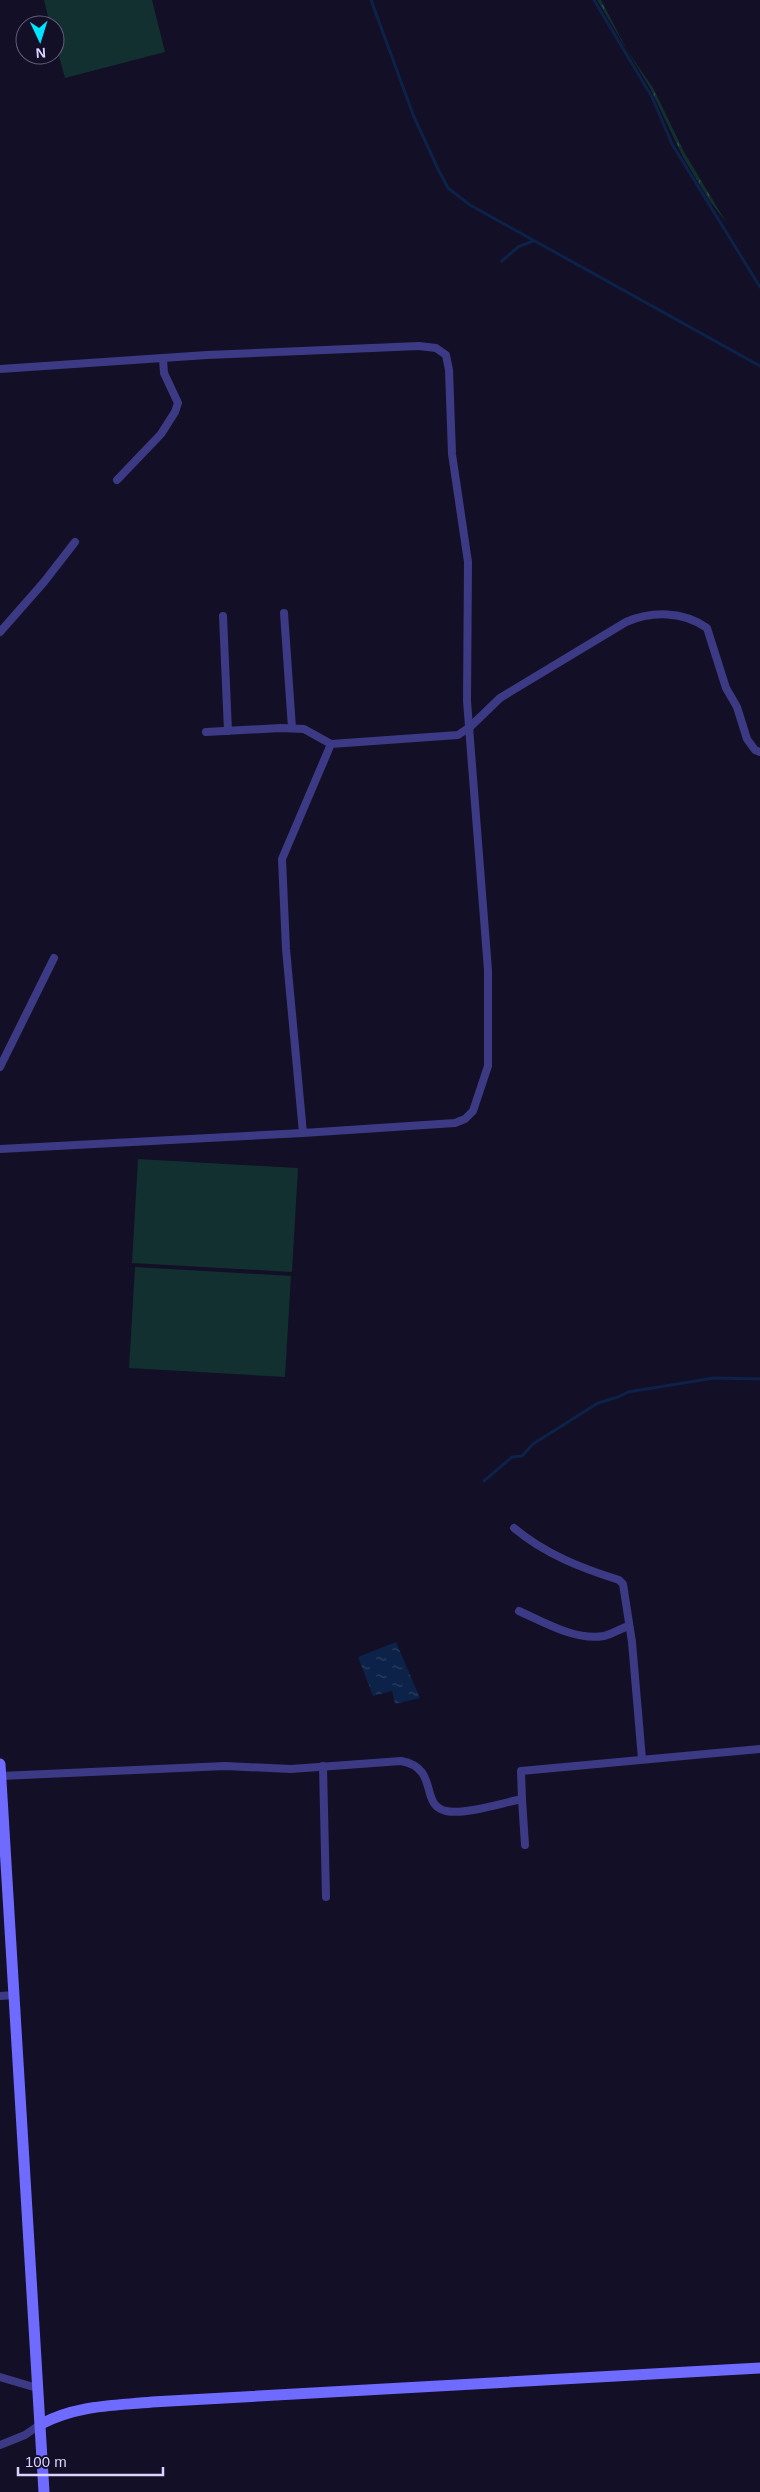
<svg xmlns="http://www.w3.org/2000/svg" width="760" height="2492" viewBox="0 0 760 2492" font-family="Arial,sans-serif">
  <defs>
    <pattern id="grass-tufts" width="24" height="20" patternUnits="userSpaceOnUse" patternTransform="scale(1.25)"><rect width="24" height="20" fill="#12302f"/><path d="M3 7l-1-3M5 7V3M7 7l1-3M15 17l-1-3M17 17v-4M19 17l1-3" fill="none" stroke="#344d4e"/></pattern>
    <pattern id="water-ripples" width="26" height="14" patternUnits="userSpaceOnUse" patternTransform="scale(1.25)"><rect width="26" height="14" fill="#0c2248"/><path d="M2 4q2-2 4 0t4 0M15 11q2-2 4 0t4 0" fill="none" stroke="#2f4163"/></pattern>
  </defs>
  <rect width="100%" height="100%" fill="#130f26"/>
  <polygon fill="url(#grass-tufts)" points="597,0 601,0 627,50 653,88 684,152 726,222 709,200 683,157 650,88"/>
  <g fill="#12302f">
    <polygon points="44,0 152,0 165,52 65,78 55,42 55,25 50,25"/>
    <polygon points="138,1159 298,1168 292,1272 132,1263"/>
    <polygon points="135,1267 291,1276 285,1377 129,1368"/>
  </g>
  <polygon fill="url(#water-ripples)" points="396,1642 420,1698 395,1704 392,1691 373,1696 358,1657"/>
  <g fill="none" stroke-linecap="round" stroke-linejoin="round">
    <g stroke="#0c2248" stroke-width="3">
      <polyline points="371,0 414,117 439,171 448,188 470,205 760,366"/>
      <polyline points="594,0 652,97 672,144 760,287"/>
      <polyline points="502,261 518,247 533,241"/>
      <polyline points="484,1481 512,1457 522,1456 533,1444 598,1403 618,1397 628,1392 714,1378 760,1379"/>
    </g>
    <g stroke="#3d3a85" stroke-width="8">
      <polyline points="0,369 207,355 419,346 436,348 446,355 449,370 452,454 468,562 467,701 488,970 488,1066 473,1111 465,1119 455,1123 303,1133 0,1149"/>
      <polyline points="117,480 161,434 175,412 178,403 164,373 163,359"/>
      <polyline points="284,613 292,728"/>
      <polyline points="223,616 228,731"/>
      <polyline points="0,632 44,582 75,542"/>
      <path d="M 206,732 L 281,728 L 304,729 L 331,744 L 458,735 L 470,727 L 500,698 L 626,622 C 652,611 683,611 707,628 L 726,688 L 737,707 L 747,739 L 755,750 L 760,752"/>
      <polyline points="0,1067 54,958"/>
      <polyline points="303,1133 286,949 282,859 331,744"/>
      <path d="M 514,1528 C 545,1554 581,1568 619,1580 L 623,1584 L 632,1642 L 642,1759"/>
      <path d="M 519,1611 C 544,1622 575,1641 604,1636 C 613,1634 621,1628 629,1626"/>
      <polyline points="323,1766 326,1897"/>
      <path d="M 1,1776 L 225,1766 L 291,1769 L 401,1761 C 440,1768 419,1805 446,1811 C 465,1815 502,1803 522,1799 L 521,1771 L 760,1749"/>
      <polyline points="522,1799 525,1845"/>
      <polyline points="0,1996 14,1995"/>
      <polyline points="0,2377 37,2388"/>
      <polyline points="0,2445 25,2435 41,2424"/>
    </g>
    <g stroke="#6f6bff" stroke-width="11">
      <polyline points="0,1764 44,2492"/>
      <path d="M 41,2424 C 77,2405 112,2406 152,2402 L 760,2368"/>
    </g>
  </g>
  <g transform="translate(40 40) rotate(176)"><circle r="24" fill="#130f26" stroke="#625e7d"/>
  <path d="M0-4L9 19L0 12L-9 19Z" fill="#00e5ff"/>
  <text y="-8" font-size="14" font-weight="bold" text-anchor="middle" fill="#d9d4ff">N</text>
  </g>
  <path d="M18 2467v8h145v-8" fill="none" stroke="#d9d4ff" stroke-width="2.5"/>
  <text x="25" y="2467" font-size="15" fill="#d9d4ff" stroke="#130f26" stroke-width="4" paint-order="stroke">100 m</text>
</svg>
